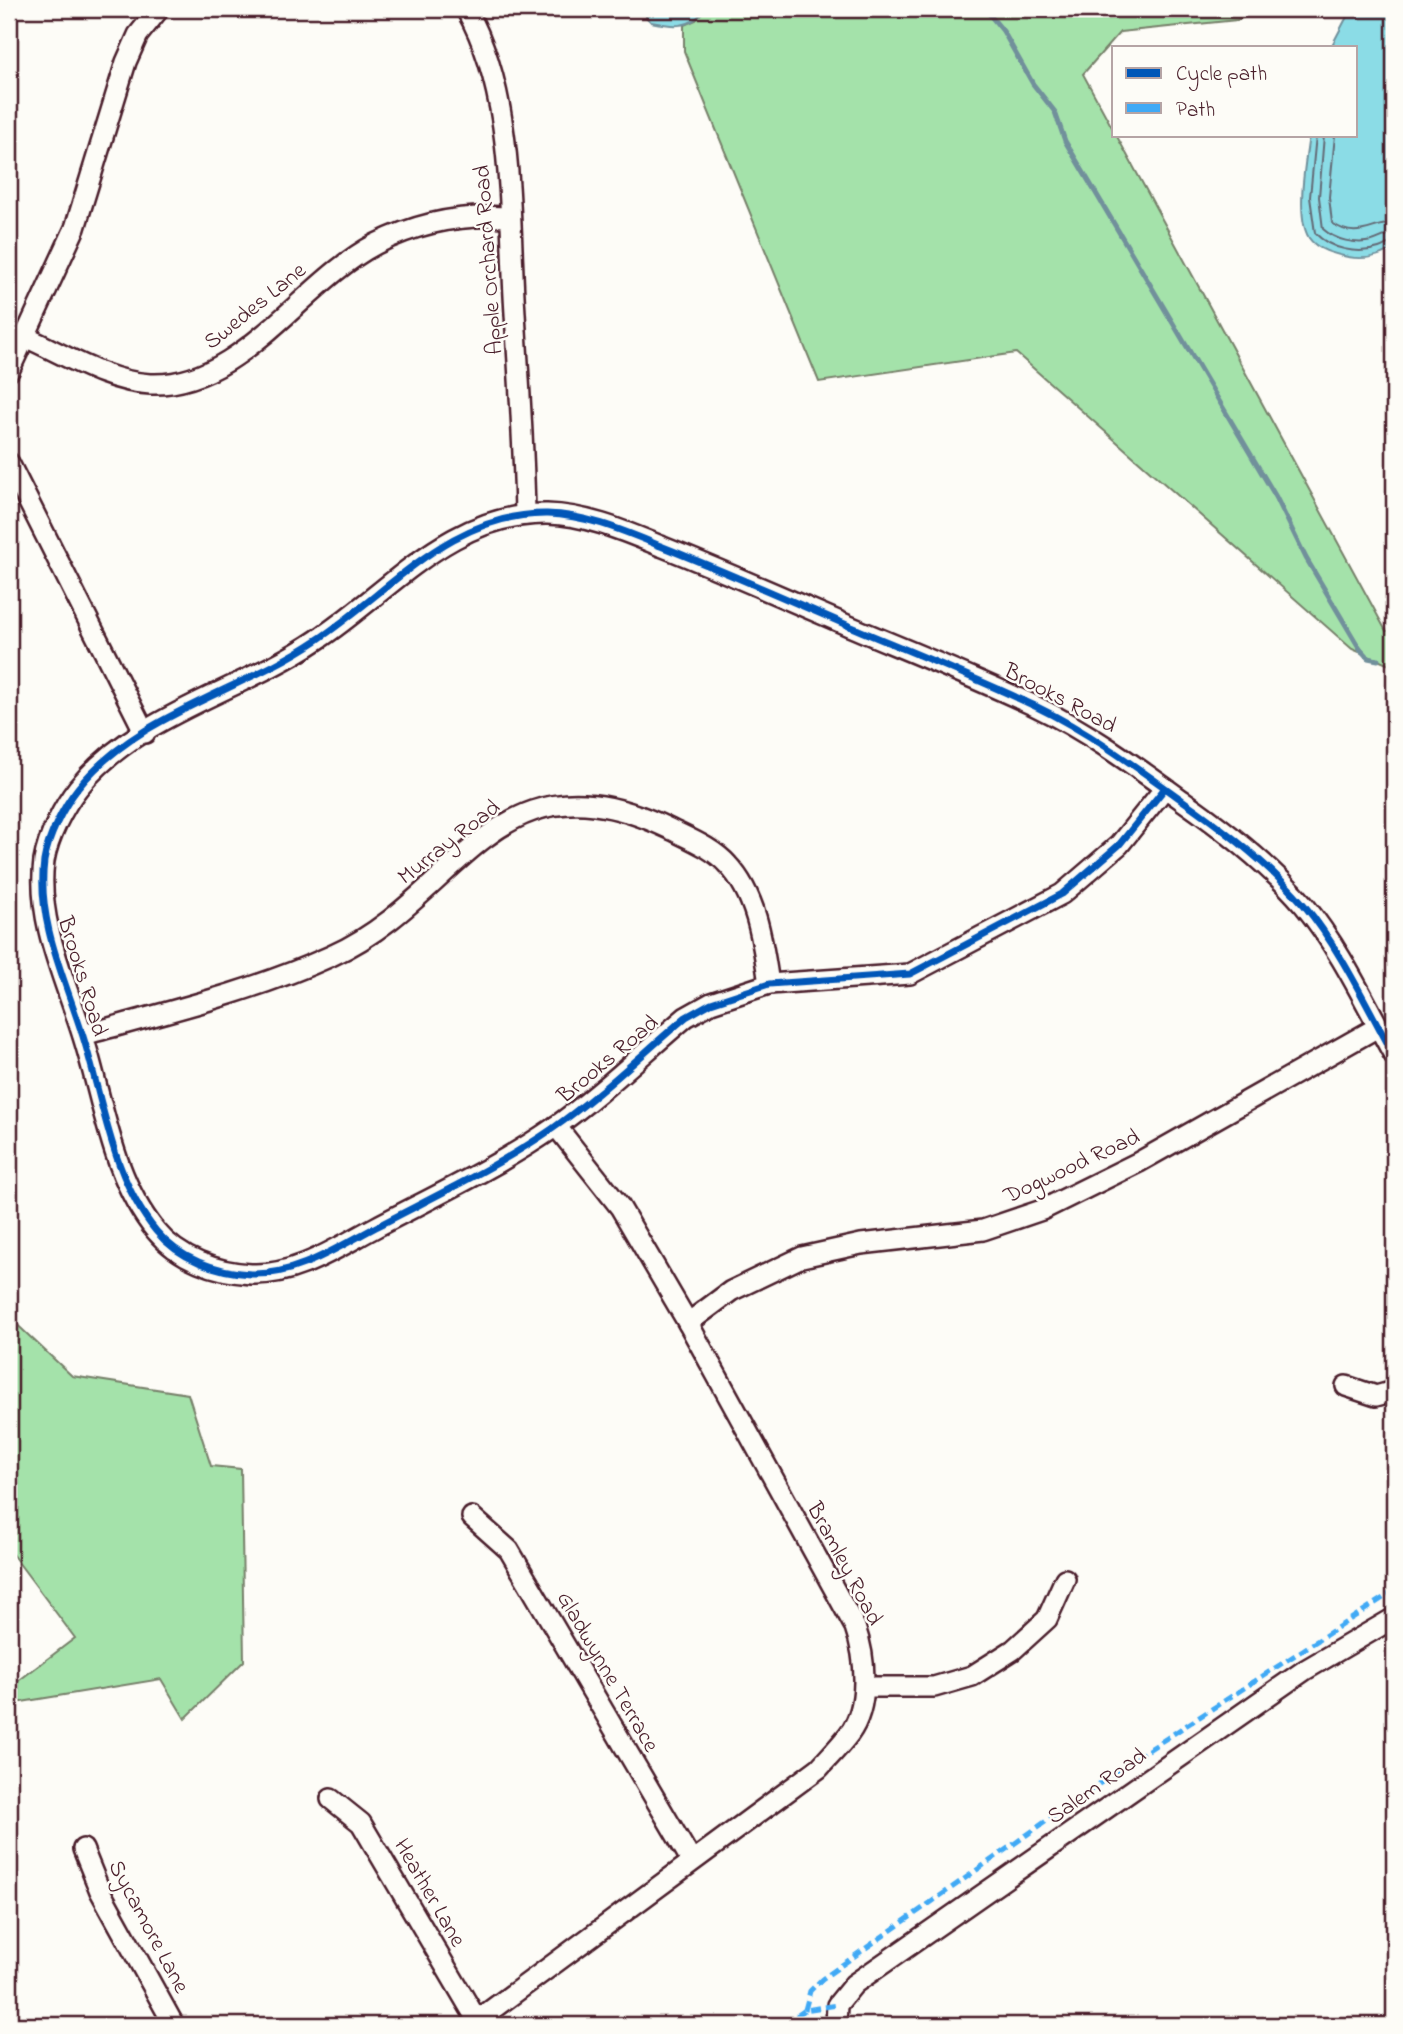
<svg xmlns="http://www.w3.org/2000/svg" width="1403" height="2034" viewBox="0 0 1403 2034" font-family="'Indie Flower',sans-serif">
  <rect width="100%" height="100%" fill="#fdfcf7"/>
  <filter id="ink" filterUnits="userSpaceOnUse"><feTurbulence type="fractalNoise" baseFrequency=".0143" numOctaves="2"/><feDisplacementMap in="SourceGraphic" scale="14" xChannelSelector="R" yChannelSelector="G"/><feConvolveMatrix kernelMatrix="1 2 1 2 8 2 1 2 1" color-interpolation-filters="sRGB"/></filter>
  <g filter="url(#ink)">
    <g fill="#a4e2aa" stroke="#77806a" stroke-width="2">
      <polygon points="704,9 1265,9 1237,20 1120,32 1083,74 1386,631 1394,630 1394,667 1352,649 1016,353 819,382 684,51 684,25 696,20"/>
      <polygon points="9,1317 72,1376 188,1394 211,1466 241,1469 244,1661 185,1719 161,1679 9,1704 9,1688 75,1638 9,1550"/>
    </g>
    <g fill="#8bdce6" stroke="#71909b" stroke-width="2">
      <path d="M 647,9 L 704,9 C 692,30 671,26 651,22 L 646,17 Z"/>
      <path d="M 1351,9 L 1394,9 L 1394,247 C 1381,257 1364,260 1348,257 C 1334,254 1317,250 1309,238 C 1295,216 1306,159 1309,135 L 1356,135 L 1356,47 L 1331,47 Z"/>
    </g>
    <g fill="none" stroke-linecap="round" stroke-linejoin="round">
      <g stroke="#646b76" stroke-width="2">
        <path d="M 1316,135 L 1310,197 L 1315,233 C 1330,249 1357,255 1379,248 C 1385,246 1388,243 1394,242"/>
        <path d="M 1324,135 L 1319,197 L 1323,229 C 1335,240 1355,245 1372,241 C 1380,239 1386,234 1394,234"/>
        <path d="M 1335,135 L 1329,197 L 1332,223 C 1357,241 1371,224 1394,223"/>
      </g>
      <polyline stroke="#71909b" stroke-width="5" points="985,9 1003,31 1033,84 1055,112 1065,141 1276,497 1306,558 1360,649 1368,658 1378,660"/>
      <defs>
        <g id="street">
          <path d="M 466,9 C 513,92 509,202 514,296 C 518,369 524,442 525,515"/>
          <path d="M 25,337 C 64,354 107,382 150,384 C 241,388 301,283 376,244 C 417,223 464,214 510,217"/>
          <polyline points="9,371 75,228 126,62 138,35 159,9"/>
          <polyline points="9,463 145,733"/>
          <path d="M 1165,788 L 1119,845 L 1062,894 L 910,974 L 769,984 L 711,1003 L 686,1017 C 642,1054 599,1096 552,1129 C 497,1167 435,1196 376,1227 C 338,1247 296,1276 251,1274 C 216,1272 179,1259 156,1231 C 113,1179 104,1106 85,1043 C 68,985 36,924 44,861 C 48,837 63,807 78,788 C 137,714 240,692 317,640 C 391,591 450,513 547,514 C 588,515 626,532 663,547 C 726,572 787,599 849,626 C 911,652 974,677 1035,706 C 1087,731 1135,766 1182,800 C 1225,830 1270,865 1304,905 C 1341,950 1366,1005 1394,1055"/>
          <path d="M 83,1035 C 166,1012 252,992 331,956 C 464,896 494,744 670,829 C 690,839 713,848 728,865 C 757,895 763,944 769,984"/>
          <polyline points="688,1323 731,1291 802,1257 861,1244 983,1230 1042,1210 1139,1162 1378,1027"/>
          <polyline points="1346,1386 1376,1396 1394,1391"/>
          <polyline points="472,1517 509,1550 691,1860"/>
          <polyline points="865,1687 934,1687 972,1676 1013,1650 1047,1619 1065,1579"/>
          <polyline points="331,1799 361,1823 477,2020"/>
          <polyline points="83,1849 100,1891 174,2025"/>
          <path d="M 471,2025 L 819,1768 C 829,1757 840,1746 849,1734 C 870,1706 866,1658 855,1627 L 688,1323 L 620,1207 L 556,1126"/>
          <polyline points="836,2025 837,2005 854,1984 1305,1670 1394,1618"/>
        </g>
      </defs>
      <use href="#street" stroke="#4a1f2b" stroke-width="24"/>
      <use href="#street" stroke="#fdfcf7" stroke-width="19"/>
      <g stroke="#3fa9f5" stroke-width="5" stroke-dasharray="10 5" stroke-linecap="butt">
        <polyline points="805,2010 810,1991 822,1979 1136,1758 1394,1591"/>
        <polyline points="784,2025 805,2010 837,2005"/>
      </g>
      <defs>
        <path id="cycleway" d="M 1165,788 L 1119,845 L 1062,894 L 910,974 L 769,984 L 711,1003 L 686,1017 C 642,1054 599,1096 552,1129 C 497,1167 435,1196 376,1227 C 338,1247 296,1276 251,1274 C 216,1272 179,1259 156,1231 C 113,1179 104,1106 85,1043 C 68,985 36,924 44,861 C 48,837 63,807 78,788 C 137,714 240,692 317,640 C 391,591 450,513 547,514 C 588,515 626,532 663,547 C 726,572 787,599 849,626 C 911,652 974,677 1035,706 C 1087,731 1135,766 1182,800 C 1225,830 1270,865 1304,905 C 1341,950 1366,1005 1394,1055"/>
      </defs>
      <use href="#cycleway" stroke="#fdfcf7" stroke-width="11"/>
      <use href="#cycleway" stroke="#0057b8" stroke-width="7"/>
    </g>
  </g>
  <g text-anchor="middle" stroke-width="5" stroke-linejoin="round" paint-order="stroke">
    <g font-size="23" fill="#4a1f2b" stroke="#fdfcf7">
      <text transform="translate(487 260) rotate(-94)" y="8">Apple Orchard Road</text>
      <text transform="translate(254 305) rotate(-39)" y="8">Swedes Lane</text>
      <text transform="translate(1061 697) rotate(28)" y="8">Brooks Road</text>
      <text transform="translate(448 841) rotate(-38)" y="8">Murray Road</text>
      <text transform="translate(84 976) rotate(73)" y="8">Brooks Road</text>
      <text transform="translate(607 1058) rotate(-40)" y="8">Brooks Road</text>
      <text transform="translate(1071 1165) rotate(-25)" y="8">Dogwood Road</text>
      <text transform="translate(846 1563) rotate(62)" y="8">Bramley Road</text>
      <text transform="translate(609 1671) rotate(60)" y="8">Gladwynne Terrace</text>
      <text transform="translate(1096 1785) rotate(-35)" y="8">Salem Road</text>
      <text transform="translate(431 1892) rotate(60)" y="8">Heather Lane</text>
      <text transform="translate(150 1926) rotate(62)" y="8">Sycamore Lane</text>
    </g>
  </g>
  <rect width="1403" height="2034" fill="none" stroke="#fdfcf7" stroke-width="35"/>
  <rect x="18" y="18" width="1368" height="1999" fill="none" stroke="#4a1f2b" stroke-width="2.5" filter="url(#ink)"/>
  <rect x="1112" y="46" width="245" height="91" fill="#fdfcf7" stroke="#b5a4a5" stroke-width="2"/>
  <rect x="1126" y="68" width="35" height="10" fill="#0057b8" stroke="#b5a4a5" stroke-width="2"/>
  <text x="1176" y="80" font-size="21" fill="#4a1f2b">Cycle path</text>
  <rect x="1126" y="103" width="35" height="10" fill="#3fa9f5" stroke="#b5a4a5" stroke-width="2"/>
  <text x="1176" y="116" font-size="21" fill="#4a1f2b">Path</text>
</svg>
